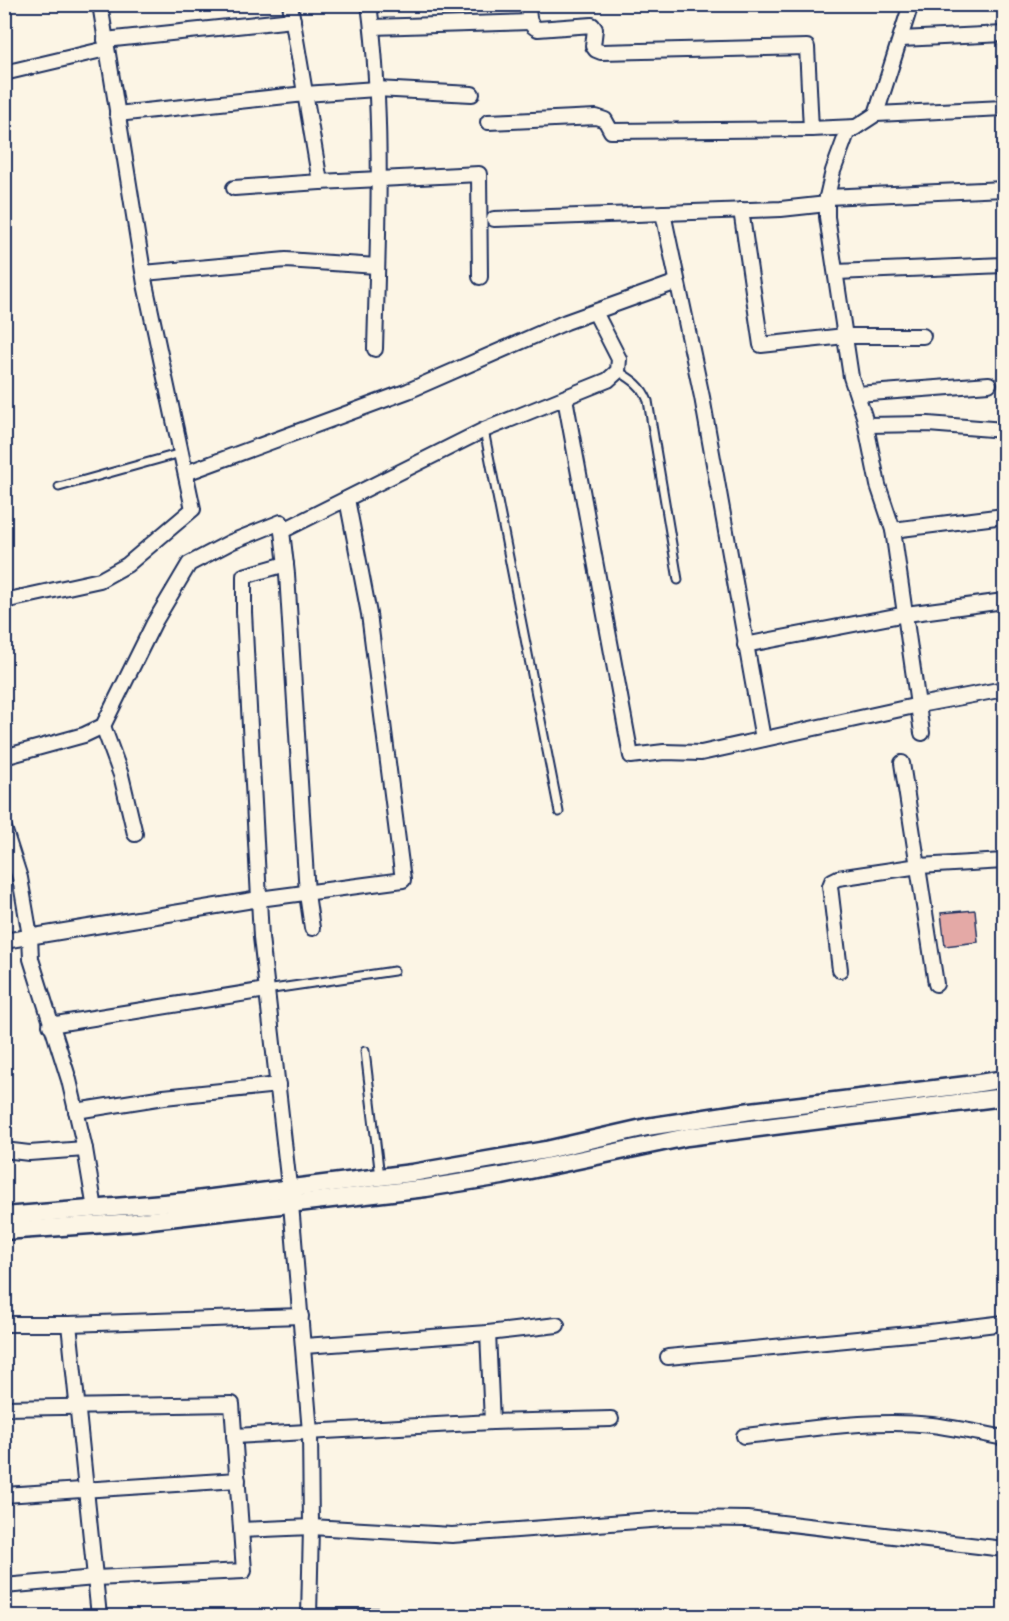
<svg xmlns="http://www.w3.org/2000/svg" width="1009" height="1621" viewBox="0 0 1009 1621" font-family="'Playpen Sans',sans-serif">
  <rect width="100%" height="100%" fill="#fcf5e5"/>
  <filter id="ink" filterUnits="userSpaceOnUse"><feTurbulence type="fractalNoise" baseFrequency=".0167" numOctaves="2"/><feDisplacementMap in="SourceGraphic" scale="12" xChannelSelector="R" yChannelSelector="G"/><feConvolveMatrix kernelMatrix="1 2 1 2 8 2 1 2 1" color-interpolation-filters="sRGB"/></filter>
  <g filter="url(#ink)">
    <polygon fill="#e4a9a6" stroke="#1b2f5e" stroke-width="1.5" points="975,910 978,942 945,946 941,913"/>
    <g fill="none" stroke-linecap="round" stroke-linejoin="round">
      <defs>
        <g id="service">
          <path d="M 618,371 C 633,380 642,386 648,401 L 678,580"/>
          <polyline points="484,430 559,812"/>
          <polyline points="59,487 181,453"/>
          <polyline points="266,990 394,971"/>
          <polyline points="365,1051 380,1177"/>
        </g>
        <g id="minor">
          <path d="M 369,4 C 384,118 378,234 375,349"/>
          <path d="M 528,4 C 529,15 527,25 538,29 L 592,25 L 595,29 L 593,46 L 596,50 L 601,52 L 807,47 L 811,129 L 856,127"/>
          <polyline points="372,27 529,22"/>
          <polyline points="901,39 1004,34"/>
          <polyline points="105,40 293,20"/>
          <polyline points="4,73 106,49"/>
          <polyline points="117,114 305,94 376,89 472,94"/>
          <polyline points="876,114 911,4"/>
          <polyline points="488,122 596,117 605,120 611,131 811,129"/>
          <polyline points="320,182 479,174 480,277"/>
          <polyline points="234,188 320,182 290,4"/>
          <polyline points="827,197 1004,189"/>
          <polyline points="741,210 761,345 845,336 923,336"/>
          <polyline points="663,213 702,397 763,739"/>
          <polyline points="494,219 781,209 827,204"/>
          <polyline points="836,272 1004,265"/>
          <polyline points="144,273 286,260 377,266"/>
          <polyline points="857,394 989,384"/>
          <polyline points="565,398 631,756 664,752 701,753 919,705 1004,689"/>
          <polyline points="866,425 928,424 1004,430"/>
          <polyline points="186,473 408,391 566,322 677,282"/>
          <polyline points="893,530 1004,516"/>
          <polyline points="286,564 244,576 244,612 261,937 291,1204 310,1432 311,1527 309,1616"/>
          <polyline points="4,601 100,580 127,565 193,509 145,284 100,4"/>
          <polyline points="745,645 906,614 1004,601"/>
          <polyline points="103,726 121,775 135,834"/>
          <polyline points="922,733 893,530 878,485 864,416 851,377 827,217 827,197 833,171 847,133 876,114 1004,108"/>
          <polyline points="4,757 84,735 103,726 154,623 189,564 231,542 281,522 282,531"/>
          <polyline points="902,763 936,984"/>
          <polyline points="4,828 20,878 30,936 31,959 69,1080 85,1149 95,1209"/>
          <polyline points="312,928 307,894 287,574 282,531 484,430 608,380 618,371 619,359 595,312"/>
          <polyline points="4,941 259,899 403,880 369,614 347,499"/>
          <polyline points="840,970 830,886 832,881 838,878 919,866 1004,861"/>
          <polyline points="50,1025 266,990"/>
          <polyline points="76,1111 164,1097 278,1085"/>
          <polyline points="4,1150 29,1153 85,1149"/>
          <polyline points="4,1324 69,1324 301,1316"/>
          <polyline points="69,1324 99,1616"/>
          <polyline points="488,1333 557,1325"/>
          <polyline points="668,1357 930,1332 1004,1323"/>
          <polyline points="4,1408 232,1404 244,1571 95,1578 4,1586"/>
          <polyline points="492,1422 611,1419"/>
          <polyline points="234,1436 492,1422 488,1333 304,1346"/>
          <path d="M 744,1436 C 805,1430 871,1418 932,1425 C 956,1428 980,1433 1004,1438"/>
          <polyline points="4,1495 238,1480"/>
          <polyline points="241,1530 311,1527 452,1535 677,1518 748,1519 1004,1549"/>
          <polyline points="309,1616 390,1616"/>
        </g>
        <g id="tertiary">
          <polyline points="4,1216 188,1201 412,1173 546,1150 647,1127 751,1111 967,1085 1004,1079"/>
          <polyline points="4,1231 134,1222 426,1188 502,1176 687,1137 1004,1097"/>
        </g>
      </defs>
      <use href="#service" stroke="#1b2f5e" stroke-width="11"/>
      <use href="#minor" stroke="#1b2f5e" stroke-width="18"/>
      <use href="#tertiary" stroke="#1b2f5e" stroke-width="21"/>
      <use href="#service" stroke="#fcf5e5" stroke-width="7"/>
      <use href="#minor" stroke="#fcf5e5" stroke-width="14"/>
      <use href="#tertiary" stroke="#fcf5e5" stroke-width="16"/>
    </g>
  </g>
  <rect width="1009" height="1621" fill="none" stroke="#fcf5e5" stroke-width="24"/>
  <rect x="12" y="12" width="985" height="1597" fill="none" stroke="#1b2f5e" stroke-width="2" filter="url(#ink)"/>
</svg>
